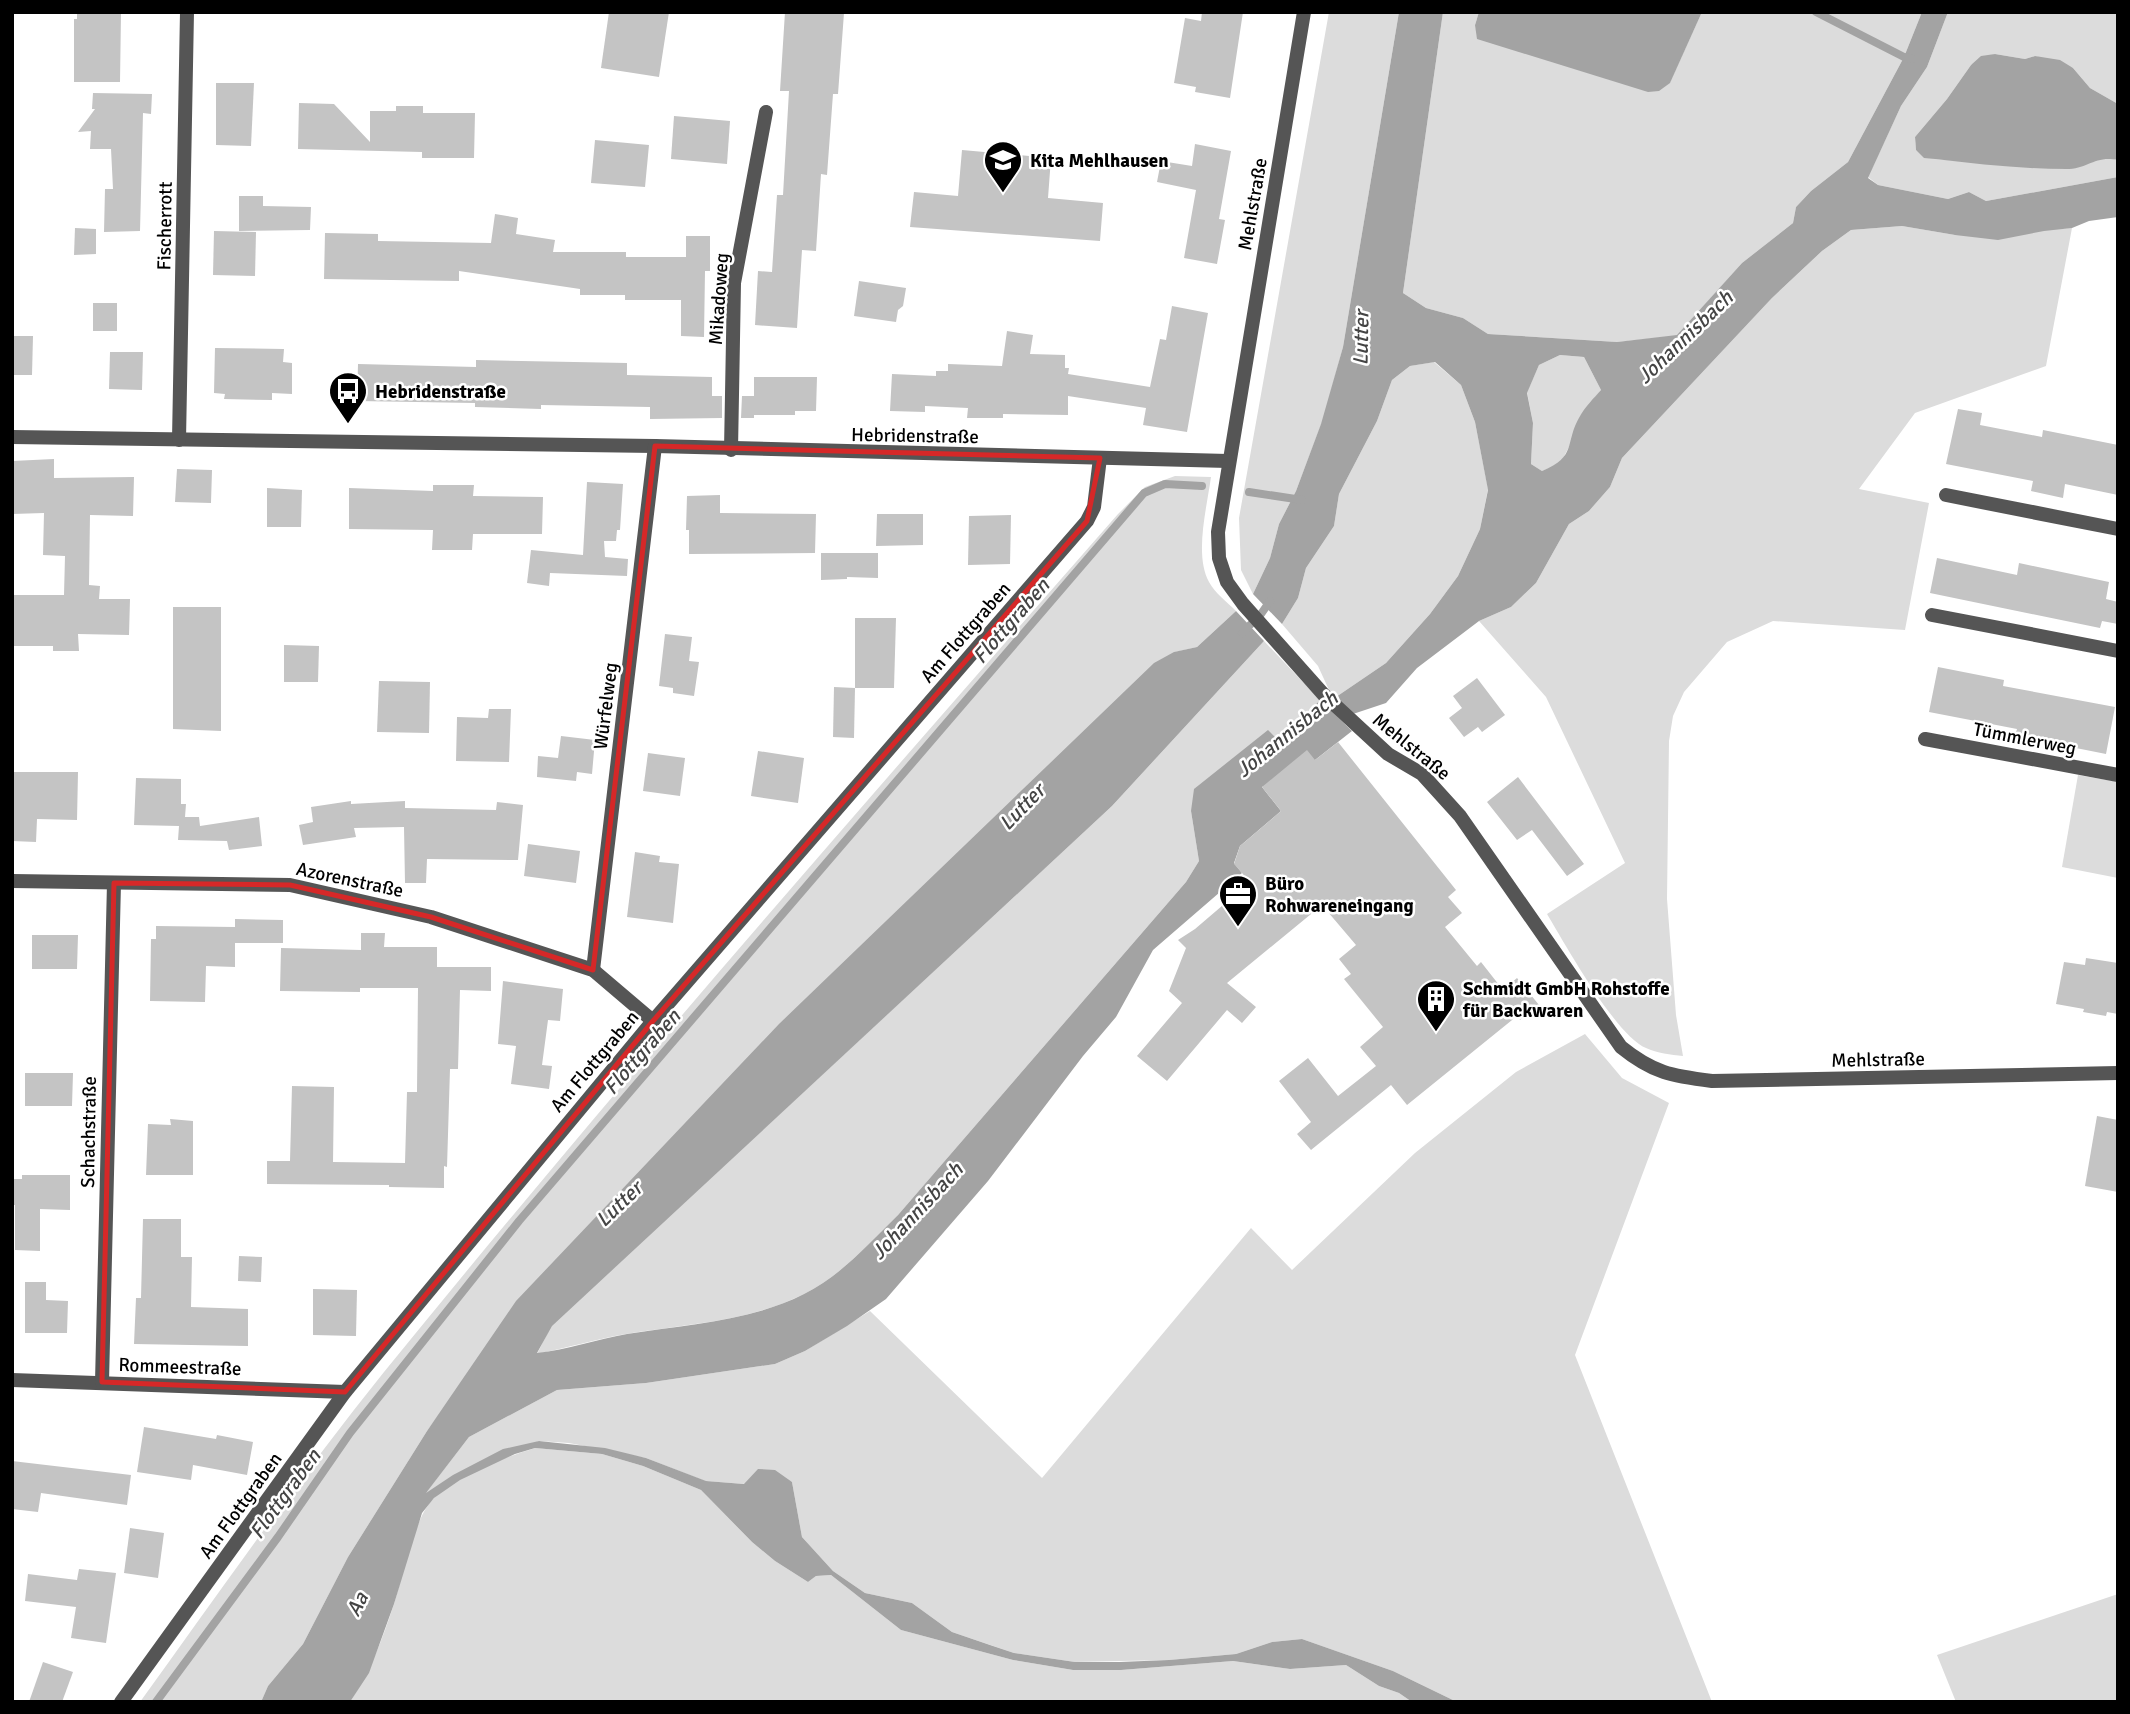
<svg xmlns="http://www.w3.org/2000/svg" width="2130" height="1714" viewBox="0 0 2130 1714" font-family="Signika,sans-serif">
  <rect width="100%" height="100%" fill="#fff"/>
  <g fill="#dcdcdc">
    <polygon points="1329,12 1399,12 1343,347 1324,417 1296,491 1279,524 1270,558 1253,594 1241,570 1239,518"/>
    <polygon points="1443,12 1479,12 1475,25 1670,82 1702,12 1922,12 1904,57 1848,162 1811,191 1796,207 1793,223 1742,263 1677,336 1617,342 1488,334 1463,318 1426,308 1403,293"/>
    <polygon points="1948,12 2118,12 2118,104 2090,88 2073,68 2035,56 2025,59 1995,54 1971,65 1947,99 1915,137 1916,150 1935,159 2066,169 2105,157 2118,160 2118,177 1986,201 1969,192 1948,199 1878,185 1868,177 1901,106 1927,67"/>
    <path d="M 1902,226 L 1955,235 L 2072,228 L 2046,366 L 1915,413 L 1859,489 L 1929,503 L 1905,630 L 1773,621 L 1727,642 L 1684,692 L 1673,716 L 1669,741 L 1667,899 L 1676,1015 L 1683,1056 C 1671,1055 1657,1053 1646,1048 C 1616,1036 1565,944 1547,914 L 1625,863 L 1546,697 L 1479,621 L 1511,607 L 1536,583 L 1569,524 L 1589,511 L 1610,487 L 1622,458 L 1772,298 L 1822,251 L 1851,230 Z"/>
    <polygon points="1560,355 1584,357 1601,390 1580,416 1571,443 1560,464 1542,471 1531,464 1533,423 1527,392 1539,365"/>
    <polygon points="1434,362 1461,385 1475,422 1488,489 1480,529 1458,576 1430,614 1386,663 1336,697 1329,690 1318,666 1282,624 1298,598 1306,568 1334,526 1339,494 1377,421 1392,380 1410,366"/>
    <path d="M 1175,476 L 1211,477 C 1207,507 1194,555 1209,582 C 1215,593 1227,602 1236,611 L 1197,647 L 1175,652 L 456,1391 L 427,1431 L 348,1557 L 303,1644 L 268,1686 L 261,1702 L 140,1702 C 220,1591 298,1479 384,1372 C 621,1080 870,797 1118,514 L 1145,487 Z"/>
    <path d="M 1264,641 L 1320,700 L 1280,742 L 1268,731 L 1191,811 L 1199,861 L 1186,882 L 898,1215 C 869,1243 841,1276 804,1294 C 748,1322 686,1324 626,1334 C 596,1339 567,1348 537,1354 L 551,1326 L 1112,806 Z"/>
    <polygon points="2078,775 2118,782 2118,878 2062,867"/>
    <polygon points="1585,1034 1622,1078 1669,1103 1575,1355 1712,1702 1457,1702 1393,1671 1302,1639 1272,1642 1236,1654 1169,1660 1075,1662 1014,1653 952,1632 912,1603 865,1593 833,1571 802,1537 792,1482 758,1470 745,1484 705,1481 646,1458 569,1443 539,1441 424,1495 469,1437 557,1390 646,1383 775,1364 805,1351 870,1311 1042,1478 1251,1228 1292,1270 1415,1153 1516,1072"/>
    <path d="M 535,1448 L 602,1454 L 643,1466 L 701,1490 L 752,1542 L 775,1561 L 808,1582 L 816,1576 L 831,1575 L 901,1630 L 1013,1660 L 1073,1670 L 1121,1670 L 1233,1661 L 1290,1669 L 1346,1665 L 1379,1686 L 1399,1693 L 1412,1702 L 350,1702 C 371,1670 382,1640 394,1604 C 403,1576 414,1517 434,1498 C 459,1473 501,1459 535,1448 Z"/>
    <polygon points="2118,1594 2118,1702 1956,1702 1937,1655"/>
  </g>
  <g fill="#a3a3a3" fill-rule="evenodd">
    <path d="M 1399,12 L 1443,12 L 1403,293 L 1426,308 L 1463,318 L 1488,334 L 1617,342 L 1677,335 L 1742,263 L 1793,223 L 1796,207 L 1811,191 L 1848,162 L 1904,57 L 1922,12 L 1948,12 L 1927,67 L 1901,106 L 1868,178 L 1878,185 L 1948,199 L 1969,192 L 1986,201 L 2118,177 L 2118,217 L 2089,221 L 2072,228 L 2044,231 L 1998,240 L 1955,235 L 1902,226 L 1851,230 L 1822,251 L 1772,298 L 1622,458 L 1610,487 L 1589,511 L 1569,524 L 1536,583 L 1511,607 L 1479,621 L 1417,668 L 1386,703 L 1353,714 L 1336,697 L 1386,663 L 1430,614 L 1458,576 L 1480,529 L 1488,490 L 1475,422 L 1461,385 L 1435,362 L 1410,366 L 1392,380 L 1377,421 L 1339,494 L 1334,526 L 1306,568 L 1298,598 L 1282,624 L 1253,594 L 1270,558 L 1279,524 L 1296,491 L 1321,424 L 1343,347 ZM 1560,355 L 1584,357 L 1601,390 C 1594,398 1585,407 1580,416 C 1564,443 1578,456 1542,471 L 1531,464 L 1533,423 L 1527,393 L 1539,365 Z"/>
    <polygon points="1479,12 1702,12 1670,83 1659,91 1648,92 1477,39 1475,25"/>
    <path d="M 1995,54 L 2025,59 L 2035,56 L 2060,60 L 2073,68 L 2090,88 L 2118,104 L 2118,160 C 2095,155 2088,169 2066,169 C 2022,169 1978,164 1935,159 L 1924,158 L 1916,150 L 1915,137 L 1947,99 L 1971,65 L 1981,56 Z"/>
    <path d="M 1236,611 L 1264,641 L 1112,806 L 552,1326 L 537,1353 C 567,1350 597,1339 627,1334 C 687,1324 749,1322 804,1294 C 841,1276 869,1243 898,1215 L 1186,882 L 1199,861 L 1191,811 L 1194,789 L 1268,730 L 1280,742 L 1320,700 L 1352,731 L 1315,760 L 1262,787 L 1281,811 L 1240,846 L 1234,863 L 1242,873 L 1153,950 L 1116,1017 L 1083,1056 L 988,1181 L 886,1299 L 847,1326 L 805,1351 L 775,1364 L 646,1383 L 557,1390 L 469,1437 L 426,1493 L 453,1475 L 503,1449 L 539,1441 L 605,1448 L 646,1458 L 706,1481 L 744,1484 L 758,1469 L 775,1470 L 792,1482 L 802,1537 L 833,1571 L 865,1593 L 912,1603 L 952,1632 L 990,1645 L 1014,1653 L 1075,1662 L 1119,1662 L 1169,1660 L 1236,1654 L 1272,1642 L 1302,1639 L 1393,1671 L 1457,1702 L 1412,1702 L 1399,1693 L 1379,1686 L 1346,1665 L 1290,1669 L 1233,1661 L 1121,1670 L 1073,1670 L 1013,1660 L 901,1630 L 831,1575 L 816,1576 L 808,1582 L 775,1561 L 752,1542 L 701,1490 L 643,1466 L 602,1454 L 535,1448 L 515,1454 L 460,1480 L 434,1498 L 422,1513 L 394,1604 L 369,1673 L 350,1702 L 261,1702 L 268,1686 L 303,1644 L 348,1557 L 427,1431 L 516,1301 L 779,1024 L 1154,663 L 1174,652 L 1197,647 Z"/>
  </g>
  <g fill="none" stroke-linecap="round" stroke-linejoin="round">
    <g stroke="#a3a3a3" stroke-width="8">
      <polyline points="1816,12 1904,57 1912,59"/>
      <polyline points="1249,492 1302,500"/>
      <polyline points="1242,633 1261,614 1270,601"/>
      <polyline points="156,1702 278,1537 350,1433 519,1221 1144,493 1165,484 1202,486"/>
    </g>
  </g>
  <g fill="#c4c4c4">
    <polygon points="77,12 121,12 120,82 74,82 74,19 77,19"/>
    <polygon points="609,12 669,12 659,77 601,68"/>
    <polygon points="785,12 844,13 838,94 833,94 827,175 821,174 816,251 802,250 797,328 755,325 758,271 772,272 777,195 783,195 789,91 780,91"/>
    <polygon points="1202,12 1243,12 1230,98 1195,92 1196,87 1174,83 1185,18 1201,21"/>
    <polygon points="216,83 254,83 251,146 216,145"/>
    <polygon points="93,93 152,94 151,114 143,113 140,231 104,232 105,189 113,189 111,149 90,149 91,131 78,132 95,109 92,109"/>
    <polygon points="299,103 334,104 370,142 370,111 396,111 396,106 423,106 423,113 475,113 474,158 422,158 422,152 298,149"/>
    <polygon points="674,116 730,121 727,164 671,159"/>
    <polygon points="595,140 649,145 645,187 591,183"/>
    <polygon points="1195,144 1231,151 1219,219 1225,220 1217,264 1184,258 1196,190 1157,182 1161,161 1192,166"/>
    <polygon points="962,150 1051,158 1048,198 1103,203 1100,241 910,227 914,192 958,196"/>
    <polygon points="239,196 263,196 263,206 311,207 310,230 239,231"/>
    <polygon points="495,214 518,218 516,234 555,240 553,252 626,252 626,257 686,257 686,236 710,236 710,271 705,271 704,337 681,336 681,300 625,300 625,295 580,295 580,289 459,271 459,281 324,279 325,233 378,234 378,241 491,243"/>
    <polygon points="75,228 96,229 96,254 74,255"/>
    <polygon points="214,231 256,232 255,276 213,275"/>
    <polygon points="859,281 906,288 903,306 898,310 896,322 854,316"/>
    <rect x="93" y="303" width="24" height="28"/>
    <polygon points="1172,306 1208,313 1187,432 1143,425 1146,408 1068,396 1068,415 1003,414 1003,418 967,418 968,408 925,406 925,412 890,411 892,374 936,376 936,371 948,371 948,364 1002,366 1007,331 1033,335 1030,354 1065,355 1065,368 1069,368 1068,374 1150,387 1160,339 1166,340"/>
    <polygon points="12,336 33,336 32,375 12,375"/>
    <polygon points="215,348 284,349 283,362 292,363 292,394 272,393 272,400 224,399 225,394 214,393"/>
    <polygon points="110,352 143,352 142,390 109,389"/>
    <polygon points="476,360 627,363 627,375 712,377 712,396 722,396 722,418 650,419 650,407 541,405 541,409 475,407 475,403 357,401 358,364 476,367"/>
    <polygon points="754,377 817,377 816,411 795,411 795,415 754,415 754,412 754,418 741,418 742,396 754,396"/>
    <polygon points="1958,409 1982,413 1980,425 2042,437 2043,430 2118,445 2118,495 2065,484 2063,498 2031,491 2033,481 1946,464"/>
    <polygon points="54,459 54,478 134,477 133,516 90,515 89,585 100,586 99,599 130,599 129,635 78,634 79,651 53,651 53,646 12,646 12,595 64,595 65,556 43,555 44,513 12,514 12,461"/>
    <polygon points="177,469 212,470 211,503 175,502"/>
    <polygon points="587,482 623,484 620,530 617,530 616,541 604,541 605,557 628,559 627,576 550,573 549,586 527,583 531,550 583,555"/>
    <polygon points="433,485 474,485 473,496 543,497 542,534 473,534 472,550 432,550 433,530 349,529 349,488 433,491"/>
    <polygon points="267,488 302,490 301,527 267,527"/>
    <polygon points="720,495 720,513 816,514 815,553 689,554 689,530 686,530 687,496"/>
    <polygon points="877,514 923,514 923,545 876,546"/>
    <polygon points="1011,515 1010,564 968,565 969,516"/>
    <polygon points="821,553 878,553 878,578 847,577 847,579 821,580"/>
    <polygon points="1937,558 2017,575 2019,563 2109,582 2106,599 2118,602 2118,624 2102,621 2100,628 1930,593"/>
    <polygon points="173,607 221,607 221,731 173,729"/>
    <polygon points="855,618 896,618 894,688 855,688"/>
    <polygon points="665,634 692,637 689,661 699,662 694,696 673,693 673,688 659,686"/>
    <polygon points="284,645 319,646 318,682 284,682"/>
    <polygon points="1938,667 2004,680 2003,686 2115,707 2106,754 2015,736 2017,729 1929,712"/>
    <polygon points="1477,678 1505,715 1482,732 1478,727 1464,737 1449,718 1462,708 1453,696"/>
    <polygon points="379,681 430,682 429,733 377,732"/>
    <polygon points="834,687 855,688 854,738 833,737"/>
    <polygon points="489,709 511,709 509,762 456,761 457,717 488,718"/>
    <polygon points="561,736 595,740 592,774 577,772 576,781 537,777 538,756 558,758"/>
    <polygon points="1338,742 1456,890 1448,897 1462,913 1445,927 1477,966 1481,962 1503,990 1517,978 1539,1005 1520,1020 1517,1016 1407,1105 1391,1085 1311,1150 1297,1134 1311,1122 1279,1081 1308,1058 1338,1096 1376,1066 1360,1047 1383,1027 1344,979 1351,974 1339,959 1356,945 1322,905 1227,983 1256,1007 1242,1023 1227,1010 1167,1081 1137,1056 1182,1003 1169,991 1186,948 1178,940 1195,929 1250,882 1234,864 1240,846 1281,811 1262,787 1307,750 1315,760"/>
    <polygon points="758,751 804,758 798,803 751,796"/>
    <polygon points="648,753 685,758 680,796 643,791"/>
    <polygon points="12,772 78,772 77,820 37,819 36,842 12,841"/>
    <polygon points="1518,777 1584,864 1567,876 1532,830 1517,840 1487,802"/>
    <polygon points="136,778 181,779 181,804 186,804 185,817 199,817 200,826 259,817 262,846 229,850 227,841 178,840 179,826 134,825"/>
    <polygon points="351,801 351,804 405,801 405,808 496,810 497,802 523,805 518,860 427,859 426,883 405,883 404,827 354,828 356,837 303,845 299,825 313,822 311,807"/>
    <polygon points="528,844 580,851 576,883 524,876"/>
    <polygon points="635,852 660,856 659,862 679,864 673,923 627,917"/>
    <polygon points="235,919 283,920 283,943 235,943"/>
    <polygon points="156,926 235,927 235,967 206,966 205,1002 150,1001 151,939 156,939"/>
    <polygon points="361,933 385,933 384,947 437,947 437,967 491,967 491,991 460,990 458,1069 450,1069 447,1167 444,1166 444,1188 389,1187 389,1185 267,1184 267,1161 290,1161 292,1086 334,1087 333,1162 405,1163 407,1092 417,1092 418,988 360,988 360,992 280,991 281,948 361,950"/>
    <polygon points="32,935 78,935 77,969 32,969"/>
    <polygon points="2086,958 2118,963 2118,1014 2107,1012 2106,1016 2083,1012 2084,1009 2056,1004 2064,962 2085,965"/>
    <polygon points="503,981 563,989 560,1021 548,1020 542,1065 552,1066 549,1089 511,1084 516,1046 498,1044"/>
    <polygon points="25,1073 73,1073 72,1106 25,1106"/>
    <polygon points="2097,1116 2118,1120 2118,1192 2085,1186"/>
    <polygon points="170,1119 193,1121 193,1175 146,1175 148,1124 171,1125"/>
    <polygon points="22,1175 70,1175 70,1210 40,1209 40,1251 15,1250 15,1205 12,1205 12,1179 22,1179"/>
    <polygon points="143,1219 181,1219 181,1257 192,1257 191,1307 248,1309 248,1346 134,1344 136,1298 141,1298"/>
    <polygon points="239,1256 262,1257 261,1282 238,1281"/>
    <polygon points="25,1282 46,1282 46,1300 68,1301 67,1333 25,1333"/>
    <polygon points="313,1289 357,1290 356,1336 313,1335"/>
    <polygon points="144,1427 216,1439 217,1435 253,1442 247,1475 193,1465 191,1480 137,1472"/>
    <polygon points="12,1461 131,1475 127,1505 41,1493 38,1512 12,1509"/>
    <polygon points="130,1528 164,1533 158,1578 124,1573"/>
    <polygon points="79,1569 116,1573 106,1643 71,1638 76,1607 25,1601 28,1574 77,1580"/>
    <polygon points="43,1662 73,1672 62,1702 29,1702"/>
  </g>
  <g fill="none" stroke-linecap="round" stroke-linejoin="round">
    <g stroke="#555" stroke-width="14">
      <path d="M 1304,12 L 1218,532 L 1219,558 L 1227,582 L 1243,604 L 1324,695 L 1388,754 L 1422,774 L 1460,816 L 1621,1047 C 1653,1073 1672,1076 1712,1081 L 2118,1073"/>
      <polyline points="12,437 655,446 1228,461"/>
      <polyline points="179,440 187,12"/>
      <polyline points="731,450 734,283 766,112"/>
      <polyline points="1946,495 2118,529"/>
      <polyline points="1932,615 2118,651"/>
      <polyline points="1925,739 2118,775"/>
      <polyline points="12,881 290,885 431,917 593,970 653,1021"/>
      <polyline points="593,970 655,446"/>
      <polyline points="12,1380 345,1392"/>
      <polyline points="102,1382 114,883"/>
      <polyline points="121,1702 345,1392 653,1021 1087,521 1094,507 1100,458"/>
    </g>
  </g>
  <path fill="none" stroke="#d62828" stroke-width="5" stroke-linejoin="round" d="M 655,446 L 1100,458 L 1087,521 L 653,1021 L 345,1392 L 102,1382 L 114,883 L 290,885 L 431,917 L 593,970 Z"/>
  <defs>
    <symbol id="school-pin" viewBox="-11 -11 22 30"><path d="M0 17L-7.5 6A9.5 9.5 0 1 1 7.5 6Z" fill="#000" stroke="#fff"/><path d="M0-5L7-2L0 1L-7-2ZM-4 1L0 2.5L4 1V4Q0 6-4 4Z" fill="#fff"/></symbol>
    <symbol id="bus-pin" viewBox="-11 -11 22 30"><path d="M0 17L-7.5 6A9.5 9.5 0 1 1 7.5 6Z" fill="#000" stroke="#fff"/><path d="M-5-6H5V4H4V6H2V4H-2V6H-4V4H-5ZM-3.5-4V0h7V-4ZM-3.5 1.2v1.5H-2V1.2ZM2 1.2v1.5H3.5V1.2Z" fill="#fff"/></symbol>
    <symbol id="office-pin" viewBox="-11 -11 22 30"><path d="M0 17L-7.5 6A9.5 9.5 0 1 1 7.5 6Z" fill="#000" stroke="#fff"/><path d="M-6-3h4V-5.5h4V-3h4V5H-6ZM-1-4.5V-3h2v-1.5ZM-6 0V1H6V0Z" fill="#fff"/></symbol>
    <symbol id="building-pin" viewBox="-11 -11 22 30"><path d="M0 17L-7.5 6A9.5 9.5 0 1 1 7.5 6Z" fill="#000" stroke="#fff"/><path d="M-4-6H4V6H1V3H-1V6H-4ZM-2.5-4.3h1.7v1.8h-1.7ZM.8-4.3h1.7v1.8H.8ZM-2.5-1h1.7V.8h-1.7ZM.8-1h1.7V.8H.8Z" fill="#fff"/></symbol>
  </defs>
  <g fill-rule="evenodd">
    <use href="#school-pin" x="981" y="138" width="44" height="60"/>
    <use href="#bus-pin" x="326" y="369" width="44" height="60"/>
    <use href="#office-pin" x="1216" y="872" width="44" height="60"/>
    <use href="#building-pin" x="1414" y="977" width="44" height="60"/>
  </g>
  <g text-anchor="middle" stroke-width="5" stroke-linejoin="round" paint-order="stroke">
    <g font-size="19" font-weight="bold" fill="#000" stroke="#fff" text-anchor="start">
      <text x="1030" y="167">Kita Mehlhausen</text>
      <text x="375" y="398">Hebridenstraße</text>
      <text x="1265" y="890">Büro<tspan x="1265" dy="22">Rohwareneingang</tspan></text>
      <text x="1463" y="995">Schmidt GmbH Rohstoffe<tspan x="1463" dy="22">für Backwaren</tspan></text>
    </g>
    <g font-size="19" fill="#000" stroke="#fff">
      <text transform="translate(1252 204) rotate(-80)" y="7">Mehlstraße</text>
      <text transform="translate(164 226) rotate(-89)" y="7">Fischerrott</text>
      <text transform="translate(718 299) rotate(-86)" y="7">Mikadoweg</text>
      <text transform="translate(915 435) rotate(1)" y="7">Hebridenstraße</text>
      <text transform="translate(965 632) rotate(-49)" y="7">Am Flottgraben</text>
      <text transform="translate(605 706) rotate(-83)" y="7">Würfelweg</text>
      <text transform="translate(2025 738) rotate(11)" y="7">Tümmlerweg</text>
      <text transform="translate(1412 746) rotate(39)" y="7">Mehlstraße</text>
      <text transform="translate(350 879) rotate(12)" y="7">Azorenstraße</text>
      <text transform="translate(1878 1059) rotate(-1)" y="7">Mehlstraße</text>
      <text transform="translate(594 1061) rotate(-50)" y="7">Am Flottgraben</text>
      <text transform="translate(88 1132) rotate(-89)" y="7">Schachstraße</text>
      <text transform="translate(180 1366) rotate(2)" y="7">Rommeestraße</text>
      <text transform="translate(240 1505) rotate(-54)" y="7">Am Flottgraben</text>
    </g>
    <g font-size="21" font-style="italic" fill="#444" stroke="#fff">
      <text transform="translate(1685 337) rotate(-44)" y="7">Johannisbach</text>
      <text transform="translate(1361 338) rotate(-89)" y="7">Lutter</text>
      <text transform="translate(1011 621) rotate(-49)" y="7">Flottgraben</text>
      <text transform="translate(1287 734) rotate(-39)" y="7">Johannisbach</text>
      <text transform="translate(1022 807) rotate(-46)" y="7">Lutter</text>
      <text transform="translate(642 1052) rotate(-49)" y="7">Flottgraben</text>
      <text transform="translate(619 1204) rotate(-44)" y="7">Lutter</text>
      <text transform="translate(917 1211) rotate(-47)" y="7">Johannisbach</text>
      <text transform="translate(285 1494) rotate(-54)" y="7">Flottgraben</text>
      <text transform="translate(357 1604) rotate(-63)" y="7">Aa</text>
    </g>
  </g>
  <rect width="2130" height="1714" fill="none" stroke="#000000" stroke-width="28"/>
</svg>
